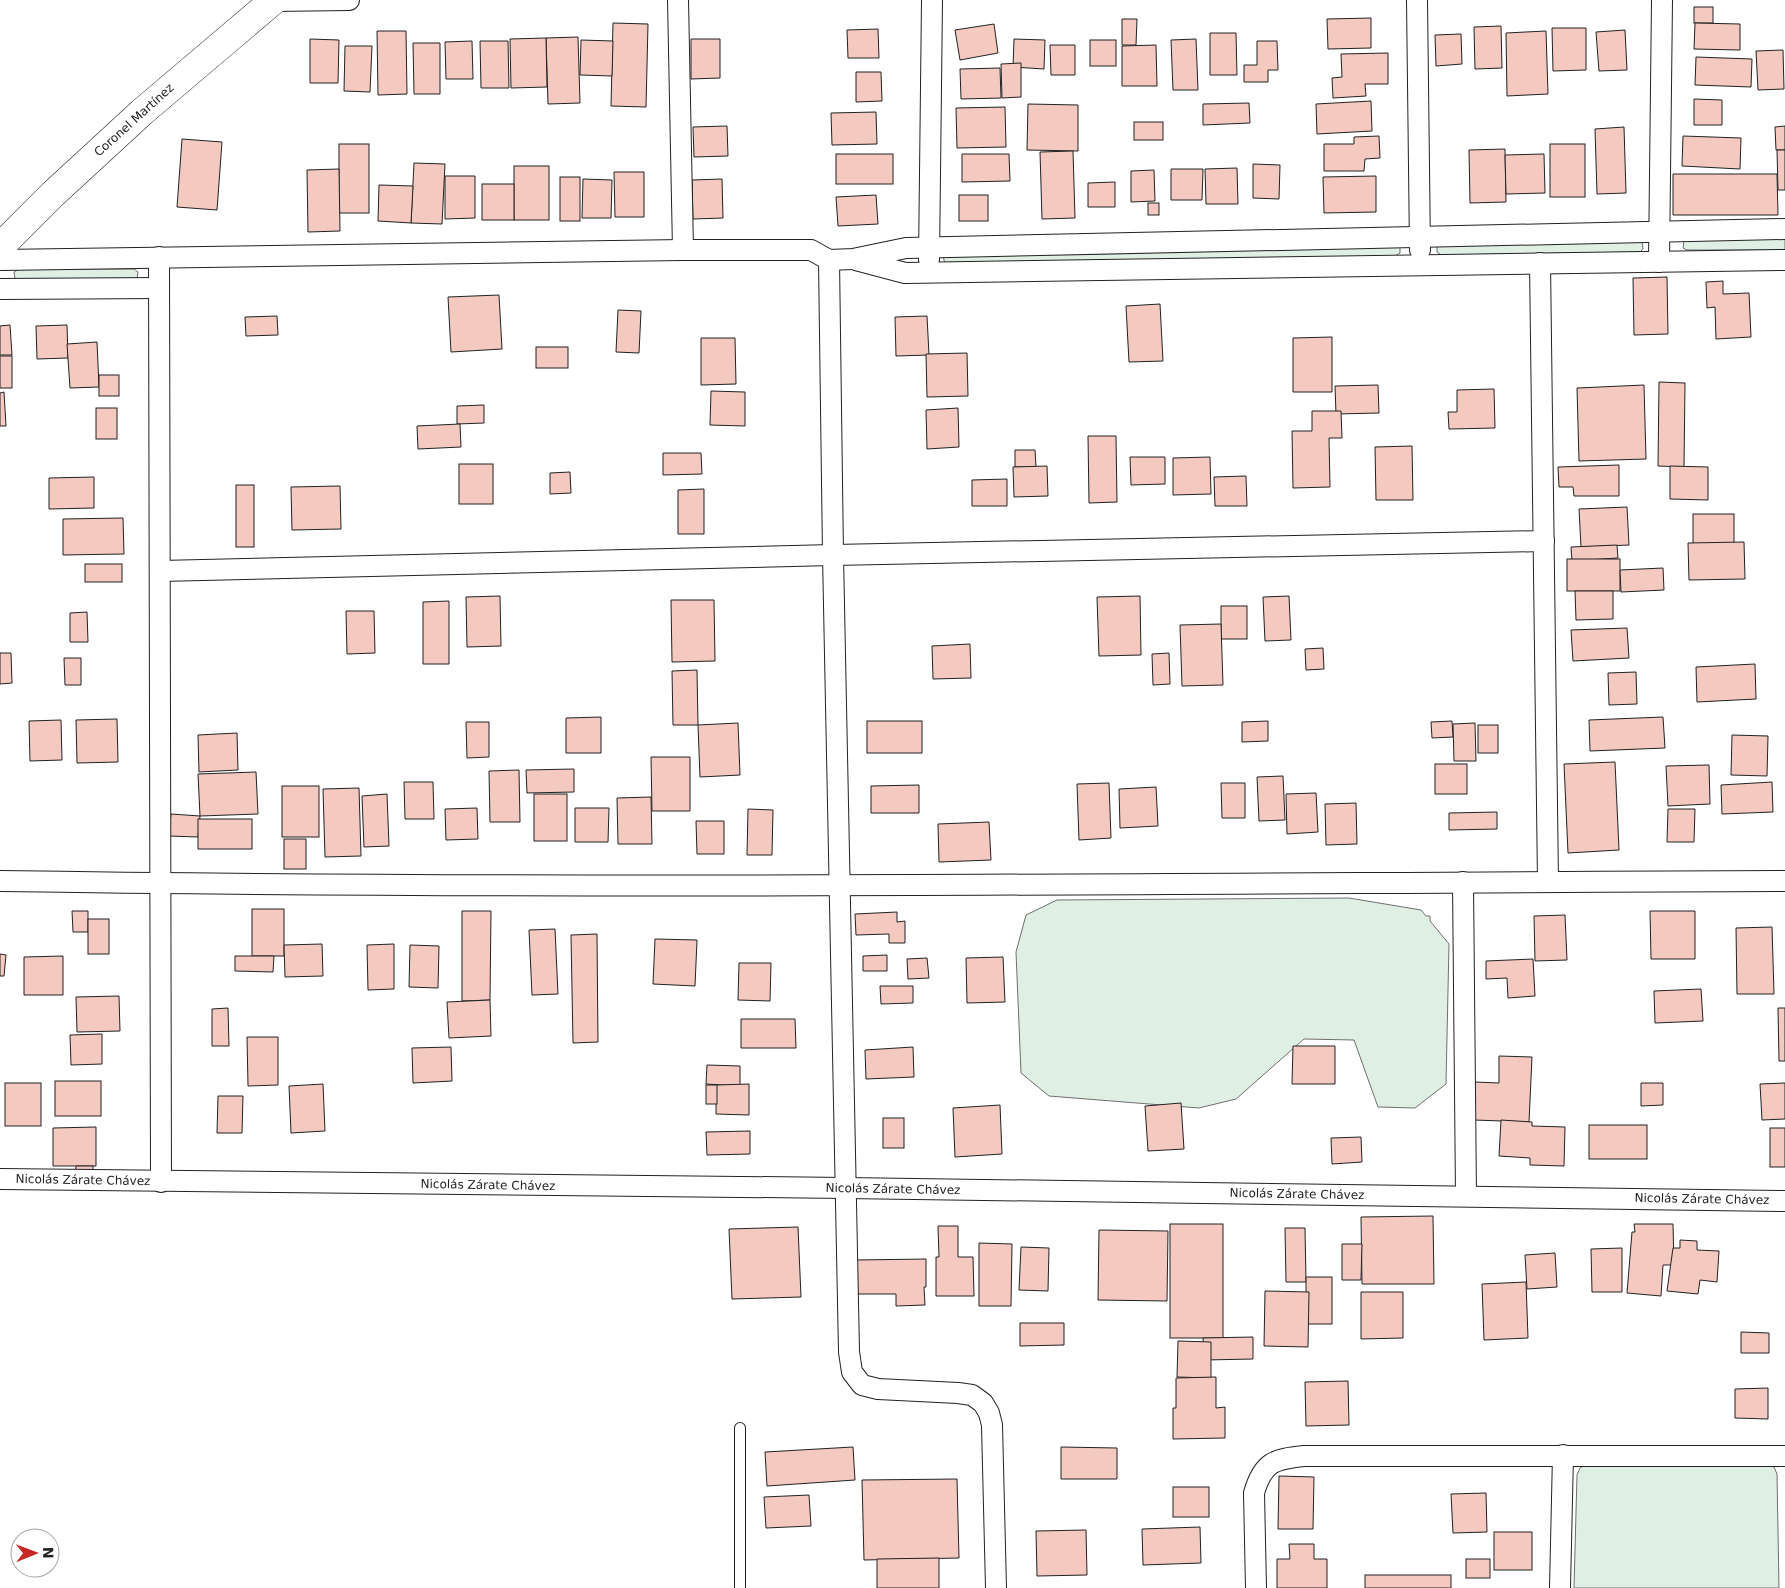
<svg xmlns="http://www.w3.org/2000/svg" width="1785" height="1588" viewBox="0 0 1785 1588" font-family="'DejaVu Sans',sans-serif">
  <rect width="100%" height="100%" fill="#fff"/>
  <g fill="#e0efe3" stroke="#6f6f6f">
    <polygon points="1785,238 1785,250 1687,250 1683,248 1684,240"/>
    <polygon points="1642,241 1643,249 1640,252 1441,255 1437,252 1437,246"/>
    <polygon points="1398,245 1400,247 1400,253 1395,256 945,264 943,256"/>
    <polygon points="19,269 134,269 138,272 137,279 15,279 14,272"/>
    <polygon points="1349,898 1421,910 1426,916 1430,916 1430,921 1449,944 1446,1084 1415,1108 1378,1107 1354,1040 1304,1039 1236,1099 1199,1108 1049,1096 1021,1073 1016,952 1026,915 1057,900"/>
    <polygon points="1768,1464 1774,1467 1777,1474 1779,1588 1574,1588 1577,1475 1580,1468 1585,1465"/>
  </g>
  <g fill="#f3c9c0" stroke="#222">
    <rect x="1694" y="7" width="19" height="16"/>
    <polygon points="1371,18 1371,48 1328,49 1327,19"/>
    <polygon points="1122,19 1137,19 1136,45 1122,45"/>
    <polygon points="613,23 648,24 646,107 611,106"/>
    <polygon points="1695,23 1740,24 1740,50 1694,49"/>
    <polygon points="994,24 998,53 960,60 955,30"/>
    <polygon points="1501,26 1502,68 1475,69 1474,27"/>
    <polygon points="1552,28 1586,28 1586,70 1553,71"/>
    <polygon points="878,29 879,58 848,58 847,30"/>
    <polygon points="1625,30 1627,70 1599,71 1596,32"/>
    <polygon points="377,31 406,31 407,94 378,95"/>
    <polygon points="1546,31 1548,94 1507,96 1506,33"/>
    <polygon points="1210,33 1236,33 1237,75 1210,75"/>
    <polygon points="1461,34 1462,64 1436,66 1435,35"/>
    <polygon points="578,37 580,103 548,104 546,38"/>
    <polygon points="546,38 547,87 511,88 510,39"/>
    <polygon points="310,39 339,40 338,83 310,83"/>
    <polygon points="691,39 720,39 720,78 691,79"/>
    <polygon points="1014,39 1045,40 1044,69 1013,67"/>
    <polygon points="1196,39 1198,90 1173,90 1171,40"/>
    <polygon points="581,40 613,41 612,76 580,75"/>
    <rect x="1090" y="40" width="26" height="26"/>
    <polygon points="472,41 473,79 446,79 445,42"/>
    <polygon points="480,41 508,41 509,88 481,88"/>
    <polygon points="1257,41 1277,41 1278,70 1268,70 1268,82 1244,82 1244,65 1257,65"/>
    <polygon points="413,43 440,43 440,94 414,94"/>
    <polygon points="1050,45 1075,45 1075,75 1051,75"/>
    <polygon points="1156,45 1157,86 1122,86 1122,46"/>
    <polygon points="345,46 372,46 370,92 344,91"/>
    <polygon points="1783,50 1784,89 1758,90 1756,51"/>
    <polygon points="1388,53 1388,84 1365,84 1366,96 1333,98 1332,78 1342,77 1341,54"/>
    <polygon points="1696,57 1752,59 1751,87 1695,85"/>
    <polygon points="1021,63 1021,97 1002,98 1001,64"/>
    <polygon points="1000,68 1001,98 961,99 960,69"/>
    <polygon points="856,72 881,72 882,101 856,102"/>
    <polygon points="1694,99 1722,100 1722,125 1694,125"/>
    <polygon points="1371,101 1372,131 1317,134 1316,104"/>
    <polygon points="1249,103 1250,123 1203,125 1203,104"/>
    <polygon points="1028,104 1078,105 1078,151 1027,150"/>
    <polygon points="1005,107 1006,147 957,148 956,108"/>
    <polygon points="876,112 877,144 832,145 831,113"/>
    <rect x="1134" y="122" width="29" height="18"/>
    <polygon points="727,126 728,156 694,157 693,127"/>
    <polygon points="1785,126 1785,150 1776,150 1775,127"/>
    <polygon points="1624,127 1626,193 1597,194 1595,129"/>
    <polygon points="1379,136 1380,158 1365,159 1364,171 1324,171 1324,144 1354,144 1354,137"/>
    <polygon points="1683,136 1741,138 1740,169 1682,166"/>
    <polygon points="182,139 222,142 217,210 177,207"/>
    <rect x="339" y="144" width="30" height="69"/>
    <rect x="1550" y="144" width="35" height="53"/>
    <polygon points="1505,149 1506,202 1470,203 1469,150"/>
    <polygon points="1777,150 1785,150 1785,190 1778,190"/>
    <polygon points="1073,151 1075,218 1042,219 1040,152"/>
    <rect x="836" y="154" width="57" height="30"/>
    <polygon points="962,154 1009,154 1010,181 962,182"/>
    <polygon points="1544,154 1545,193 1506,194 1505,155"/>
    <polygon points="414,163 445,164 442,224 411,223"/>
    <polygon points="1253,164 1280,165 1279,199 1253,198"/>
    <rect x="514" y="166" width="35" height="54"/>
    <polygon points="1237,168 1238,204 1206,204 1205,169"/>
    <polygon points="339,169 340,231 308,232 307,170"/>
    <polygon points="1171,169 1203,169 1202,200 1171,200"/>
    <polygon points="1154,170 1155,201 1131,202 1131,171"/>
    <polygon points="614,172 644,172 644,217 615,217"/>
    <polygon points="1673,174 1777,174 1778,215 1673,215"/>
    <polygon points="445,176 475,176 475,218 445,219"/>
    <polygon points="1376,176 1376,212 1324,213 1323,177"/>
    <rect x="560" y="177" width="20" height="44"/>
    <polygon points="583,179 612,180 611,218 582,218"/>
    <polygon points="722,179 723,218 693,219 692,180"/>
    <polygon points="1115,182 1115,207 1088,207 1088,183"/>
    <rect x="482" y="184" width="32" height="36"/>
    <polygon points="379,185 413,186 411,223 378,221"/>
    <polygon points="876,195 878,224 838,226 836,197"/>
    <rect x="959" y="195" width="29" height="26"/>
    <rect x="1148" y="203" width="11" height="12"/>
    <polygon points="1667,277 1668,334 1634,335 1633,278"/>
    <polygon points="1723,281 1723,294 1749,293 1751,337 1716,339 1715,307 1707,308 1706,282"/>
    <polygon points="499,295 502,349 451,352 448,297"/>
    <polygon points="1160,304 1163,361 1129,362 1126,306"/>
    <polygon points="618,310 641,311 639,353 616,352"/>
    <polygon points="277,316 278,335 246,336 245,317"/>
    <polygon points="927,316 929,355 896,356 895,317"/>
    <polygon points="10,325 12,355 0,355 0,326"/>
    <polygon points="67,325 68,358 37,359 36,326"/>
    <polygon points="1332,337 1332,392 1293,392 1293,338"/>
    <polygon points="701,338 735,338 736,384 701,385"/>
    <polygon points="97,342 99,387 70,388 67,344"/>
    <rect x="536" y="347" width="32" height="21"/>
    <polygon points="967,353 968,396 927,397 926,354"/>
    <rect x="0" y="356" width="12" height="32"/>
    <rect x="99" y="375" width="20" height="21"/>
    <polygon points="1659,382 1685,383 1684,467 1658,466"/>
    <polygon points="1378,385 1379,413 1336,414 1335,386"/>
    <polygon points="1644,385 1646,459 1579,461 1577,388"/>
    <polygon points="1494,389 1495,428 1449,429 1448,412 1457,412 1457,390"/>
    <polygon points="711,391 745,392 745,426 710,425"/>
    <polygon points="4,392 6,426 0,426 0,393"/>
    <polygon points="484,405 484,423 457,424 457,406"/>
    <rect x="96" y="408" width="21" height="31"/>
    <polygon points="958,408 959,447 927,449 926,410"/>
    <polygon points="1312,411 1341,411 1342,438 1329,438 1330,487 1293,488 1292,431 1312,431"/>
    <polygon points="460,424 461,447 418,449 417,426"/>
    <polygon points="1088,436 1116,436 1117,502 1089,503"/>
    <polygon points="1412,446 1413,500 1376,500 1375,447"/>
    <polygon points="1015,450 1035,450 1036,467 1015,467"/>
    <polygon points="663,453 701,453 702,474 663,475"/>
    <polygon points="1130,457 1165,457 1165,484 1131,485"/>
    <polygon points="1210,457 1211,494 1173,495 1173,458"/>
    <rect x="459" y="464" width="34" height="40"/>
    <polygon points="1619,465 1619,496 1574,496 1573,487 1559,487 1558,467"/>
    <polygon points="1047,466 1048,496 1014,497 1013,467"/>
    <polygon points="1670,466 1708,467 1708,500 1670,499"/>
    <polygon points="570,472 571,493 550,494 550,473"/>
    <polygon points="1246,476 1247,506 1215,506 1214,477"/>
    <polygon points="94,477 94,508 49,509 49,478"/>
    <polygon points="1007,479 1007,506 972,506 972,480"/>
    <rect x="236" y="485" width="18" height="62"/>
    <polygon points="340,486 341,529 292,530 291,487"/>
    <polygon points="704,489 704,534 678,534 678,490"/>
    <polygon points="1627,507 1629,545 1581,547 1579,509"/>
    <rect x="1693" y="514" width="41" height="30"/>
    <polygon points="123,518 124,554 63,555 63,519"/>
    <polygon points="1744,542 1745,579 1689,580 1688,543"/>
    <polygon points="1617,545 1618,558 1572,561 1571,547"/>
    <rect x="1567" y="559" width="53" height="32"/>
    <rect x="85" y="564" width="37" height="18"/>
    <polygon points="1663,568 1664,590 1621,592 1620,570"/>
    <polygon points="1575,591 1613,591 1613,619 1576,620"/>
    <polygon points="500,596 501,646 467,647 466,597"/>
    <polygon points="1140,596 1141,655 1099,656 1097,597"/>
    <polygon points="1289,596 1291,640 1265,641 1263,597"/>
    <polygon points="671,600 714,600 715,661 672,662"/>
    <polygon points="449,601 449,664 423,664 423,602"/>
    <rect x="1221" y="606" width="26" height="33"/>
    <polygon points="346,611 374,611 375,653 347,654"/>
    <polygon points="87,612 88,642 70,642 70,613"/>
    <polygon points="1221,624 1223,685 1182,686 1180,625"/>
    <polygon points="1627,628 1629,658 1573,661 1571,630"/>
    <polygon points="970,644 971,678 933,679 932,646"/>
    <polygon points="1323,648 1324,669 1306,670 1305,649"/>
    <polygon points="0,653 11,653 12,683 0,684"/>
    <polygon points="1169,653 1170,684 1153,685 1152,654"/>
    <polygon points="64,658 81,658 81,685 65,685"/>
    <polygon points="1755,664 1756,699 1697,702 1696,667"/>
    <polygon points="697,670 698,725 673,725 672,671"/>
    <polygon points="1636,672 1637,704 1609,705 1608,673"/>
    <polygon points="601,717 601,753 566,753 566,718"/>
    <polygon points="1663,717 1665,748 1590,751 1589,720"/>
    <polygon points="117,719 118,762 77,763 76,720"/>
    <polygon points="61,720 62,760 30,761 29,721"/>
    <rect x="867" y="721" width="55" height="32"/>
    <polygon points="1268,721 1268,741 1242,742 1242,722"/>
    <polygon points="1452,721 1453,737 1432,738 1431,722"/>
    <polygon points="466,722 489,722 489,757 467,758"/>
    <polygon points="738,723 740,775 700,777 698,725"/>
    <polygon points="1475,723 1476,761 1454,761 1453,724"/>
    <rect x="1478" y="725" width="20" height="28"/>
    <polygon points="237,733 238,770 199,772 198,735"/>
    <polygon points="1732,735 1768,736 1767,776 1731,775"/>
    <polygon points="651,757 690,757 690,811 652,811"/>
    <polygon points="1615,762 1619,850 1568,853 1564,764"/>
    <rect x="1435" y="764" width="32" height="30"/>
    <polygon points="1709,765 1710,804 1668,806 1666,766"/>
    <polygon points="574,769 574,792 527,793 526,770"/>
    <polygon points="519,770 520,822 490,822 489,771"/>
    <polygon points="256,772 258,814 200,816 198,774"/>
    <polygon points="1283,776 1285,820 1259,821 1257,777"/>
    <polygon points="404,782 433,782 434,819 405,819"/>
    <polygon points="1772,782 1773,812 1722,814 1721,785"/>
    <polygon points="1109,783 1111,838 1079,840 1077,784"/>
    <polygon points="1221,783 1245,783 1245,818 1222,818"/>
    <polygon points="919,785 919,813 871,813 871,786"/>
    <rect x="282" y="786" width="37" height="51"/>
    <polygon points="1156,787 1158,826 1120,828 1119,789"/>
    <polygon points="359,788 361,856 325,857 323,789"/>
    <polygon points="1316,793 1318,832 1287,834 1286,794"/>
    <polygon points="387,794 389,846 364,847 362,796"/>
    <rect x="534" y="794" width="33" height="47"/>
    <polygon points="651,797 652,844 618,844 617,798"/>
    <polygon points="1356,803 1357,844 1326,845 1325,804"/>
    <polygon points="477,808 478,839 446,840 445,809"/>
    <polygon points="575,808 609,808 608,842 575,842"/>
    <polygon points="748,809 773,810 772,855 747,855"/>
    <polygon points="1668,809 1695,809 1694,842 1667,842"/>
    <polygon points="1497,812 1497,829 1449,830 1449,813"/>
    <polygon points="171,814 200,816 198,837 169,836"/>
    <rect x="198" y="819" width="54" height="30"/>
    <polygon points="696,821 724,821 724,854 697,854"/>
    <polygon points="989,822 991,860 939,862 938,824"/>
    <rect x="284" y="839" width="22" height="30"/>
    <rect x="252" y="909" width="32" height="47"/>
    <polygon points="72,911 88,911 88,932 73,932"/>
    <polygon points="462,911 491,911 490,1000 462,1001"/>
    <polygon points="1650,911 1695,911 1695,959 1651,959"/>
    <polygon points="897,912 897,922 905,921 905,943 889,943 889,934 856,935 855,914"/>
    <polygon points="1565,915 1567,960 1535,961 1534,916"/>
    <rect x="88" y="919" width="21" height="35"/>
    <polygon points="1772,927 1774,994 1737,994 1736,928"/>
    <polygon points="555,929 558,994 532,995 529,930"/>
    <polygon points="597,934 598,1042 573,1043 571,935"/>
    <polygon points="655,939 697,940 695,986 653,984"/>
    <polygon points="322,944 323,976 285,977 284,945"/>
    <polygon points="394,944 394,989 368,990 367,945"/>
    <polygon points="410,945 439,946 438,988 409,987"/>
    <polygon points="0,954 6,955 4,976 0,976"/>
    <polygon points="887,955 887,971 863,971 863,956"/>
    <polygon points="63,956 63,995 24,995 24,957"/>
    <polygon points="235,956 274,956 273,972 235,971"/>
    <polygon points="1003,957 1005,1002 967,1003 966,958"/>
    <polygon points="927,958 929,978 908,979 907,959"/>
    <polygon points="1533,959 1535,996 1508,998 1507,978 1486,979 1486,961"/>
    <polygon points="739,963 771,963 770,1001 738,1000"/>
    <polygon points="880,986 913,986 913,1003 881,1004"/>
    <polygon points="1701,989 1703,1021 1655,1023 1654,991"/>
    <polygon points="119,996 120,1031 77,1032 76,997"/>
    <polygon points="490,1000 491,1036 449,1038 447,1002"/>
    <polygon points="228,1008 229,1046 212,1046 212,1009"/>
    <polygon points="1778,1008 1785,1008 1785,1061 1779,1061"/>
    <polygon points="741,1019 795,1019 796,1048 741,1048"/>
    <polygon points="102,1034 102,1064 71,1065 70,1035"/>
    <polygon points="247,1037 278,1037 278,1085 248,1086"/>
    <polygon points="1293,1046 1335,1046 1335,1084 1292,1084"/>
    <polygon points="451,1047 452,1081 413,1083 412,1048"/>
    <polygon points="913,1047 914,1077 866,1079 865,1050"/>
    <polygon points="1499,1056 1532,1057 1529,1122 1474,1120 1475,1082 1499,1083"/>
    <polygon points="707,1065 740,1066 740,1086 706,1084"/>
    <rect x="55" y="1081" width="46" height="35"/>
    <rect x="5" y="1083" width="36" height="43"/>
    <polygon points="1641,1083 1663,1083 1663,1105 1641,1106"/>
    <polygon points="1785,1083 1785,1119 1762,1120 1760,1084"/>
    <polygon points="323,1084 325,1131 291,1133 289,1086"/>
    <polygon points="749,1084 749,1115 716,1114 716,1085"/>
    <rect x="706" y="1085" width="11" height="19"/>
    <polygon points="218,1096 243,1096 242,1133 217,1133"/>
    <polygon points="1181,1103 1184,1149 1148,1151 1145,1106"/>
    <polygon points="1000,1105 1002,1154 955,1157 953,1108"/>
    <rect x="883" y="1118" width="21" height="30"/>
    <polygon points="1501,1120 1532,1122 1532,1126 1565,1127 1564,1166 1530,1165 1530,1158 1499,1156"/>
    <rect x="1589" y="1125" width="58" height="34"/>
    <polygon points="96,1127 96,1166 53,1166 53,1128"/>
    <rect x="1770" y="1128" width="15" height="39"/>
    <polygon points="750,1131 750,1154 707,1155 706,1132"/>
    <polygon points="1361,1137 1362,1162 1332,1164 1331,1138"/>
    <polygon points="76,1166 93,1166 93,1176 75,1176"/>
    <polygon points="1433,1216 1434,1284 1362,1284 1361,1217"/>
    <rect x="1170" y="1224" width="53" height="114"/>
    <polygon points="1634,1224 1673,1224 1674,1265 1663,1265 1661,1296 1627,1293 1632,1232 1635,1232"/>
    <polygon points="938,1226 958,1226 958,1257 973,1257 974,1296 936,1296 936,1257 939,1257"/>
    <polygon points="798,1227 801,1297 732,1299 729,1229"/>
    <polygon points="1285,1228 1305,1228 1306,1282 1286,1282"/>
    <polygon points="1099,1230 1168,1231 1167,1301 1098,1300"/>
    <polygon points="1680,1240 1697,1241 1697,1250 1719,1251 1717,1282 1700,1280 1698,1294 1667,1291 1673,1248 1680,1248"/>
    <polygon points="979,1243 1012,1244 1011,1306 979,1306"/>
    <polygon points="1342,1244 1362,1244 1361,1280 1342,1280"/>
    <polygon points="1021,1247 1049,1248 1048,1291 1019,1290"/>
    <polygon points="1622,1248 1622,1292 1592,1292 1591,1249"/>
    <polygon points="1555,1253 1557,1287 1527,1289 1525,1255"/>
    <polygon points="926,1259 926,1287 924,1287 925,1305 896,1306 896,1294 856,1294 856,1260"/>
    <rect x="1306" y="1277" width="26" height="47"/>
    <polygon points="1526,1282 1528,1338 1484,1340 1482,1284"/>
    <polygon points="1265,1291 1309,1292 1308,1347 1264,1346"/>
    <polygon points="1361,1292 1403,1292 1403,1338 1361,1339"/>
    <polygon points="1020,1323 1064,1323 1064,1345 1020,1346"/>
    <polygon points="1741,1332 1769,1333 1769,1353 1741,1353"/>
    <polygon points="1253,1337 1253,1359 1204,1360 1203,1338"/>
    <polygon points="1178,1341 1211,1342 1211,1378 1177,1377"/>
    <polygon points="1216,1377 1216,1408 1225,1407 1225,1438 1173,1439 1173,1408 1176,1408 1176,1378"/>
    <polygon points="1348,1381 1349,1425 1306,1426 1305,1382"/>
    <polygon points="1768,1388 1768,1419 1735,1418 1735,1389"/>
    <polygon points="853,1447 855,1480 767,1486 765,1452"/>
    <polygon points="1061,1447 1117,1448 1117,1479 1061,1479"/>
    <polygon points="1279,1476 1314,1477 1313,1529 1278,1529"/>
    <polygon points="957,1479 959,1558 864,1560 862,1480"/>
    <rect x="1173" y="1487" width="36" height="30"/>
    <polygon points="1486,1493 1487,1532 1453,1533 1451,1494"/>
    <polygon points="809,1495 811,1526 766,1528 764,1497"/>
    <polygon points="1200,1527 1201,1563 1143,1565 1142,1529"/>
    <polygon points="1086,1530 1087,1575 1037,1576 1036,1531"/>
    <rect x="1494" y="1532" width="38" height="38"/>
    <polygon points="1289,1544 1314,1544 1314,1559 1327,1559 1327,1588 1277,1588 1277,1559 1290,1559"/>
    <polygon points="939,1558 939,1588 877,1588 877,1559"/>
    <rect x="1466" y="1559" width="24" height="19"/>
    <rect x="1365" y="1575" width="86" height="13"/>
  </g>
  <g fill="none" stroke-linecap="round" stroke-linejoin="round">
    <defs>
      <polyline id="lane" points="740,1588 740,1428"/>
      <g id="street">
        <polyline points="678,0 683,250"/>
        <polyline points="1417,0 1420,250"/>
        <polyline points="272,1 349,0"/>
        <polyline points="159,257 161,1182"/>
        <polyline points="0,260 683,250 811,250 829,260 853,259 906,248 1785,229"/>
        <polyline points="829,260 833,555 849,1352 852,1372 862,1385 878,1389 958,1393 972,1395 983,1403 989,1413 992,1425 996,1588"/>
        <polyline points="856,260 905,273 1785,260"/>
        <polyline points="929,260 932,0"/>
        <polyline points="1659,262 1662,0"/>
        <polyline points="1540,263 1548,882"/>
        <polyline points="0,289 159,288"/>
        <polyline points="160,571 833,555 1544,541"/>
        <path d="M 0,881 C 595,890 1190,883 1785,881"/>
        <polyline points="1463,882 1466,1196"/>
        <polyline points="0,1179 845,1188 1785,1201"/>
        <path d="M 1256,1588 L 1254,1493 C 1263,1462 1274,1459 1304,1456 L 1785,1456"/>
        <polyline points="1560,1588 1563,1455"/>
      </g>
      <polyline id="secondary" points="0,247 53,194 142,112 274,0"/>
    </defs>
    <use href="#lane" stroke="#222" stroke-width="12"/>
    <use href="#street" stroke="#222" stroke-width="22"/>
    <use href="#secondary" stroke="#222" stroke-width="29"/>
    <use href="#lane" stroke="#fff" stroke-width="10"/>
    <use href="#street" stroke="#fff" stroke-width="20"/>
    <use href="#secondary" stroke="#fff" stroke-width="28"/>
  </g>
  <g text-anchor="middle" stroke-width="4" stroke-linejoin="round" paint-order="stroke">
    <g font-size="12" fill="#222" stroke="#fff">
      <text transform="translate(134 120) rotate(-42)" y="4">Coronel Martínez</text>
      <text transform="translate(83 1180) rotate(1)" y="4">Nicolás Zárate Chávez</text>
      <text transform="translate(488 1185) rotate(1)" y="4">Nicolás Zárate Chávez</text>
      <text transform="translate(893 1189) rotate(1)" y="4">Nicolás Zárate Chávez</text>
      <text transform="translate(1297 1194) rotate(1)" y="4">Nicolás Zárate Chávez</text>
      <text transform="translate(1702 1199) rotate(1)" y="4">Nicolás Zárate Chávez</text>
    </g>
  </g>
  <g transform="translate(35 1553) rotate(89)"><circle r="24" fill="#ffffff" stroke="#a7a7a7"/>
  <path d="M0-4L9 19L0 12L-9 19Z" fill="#c62828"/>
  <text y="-8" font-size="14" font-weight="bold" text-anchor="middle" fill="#222222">N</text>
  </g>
</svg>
